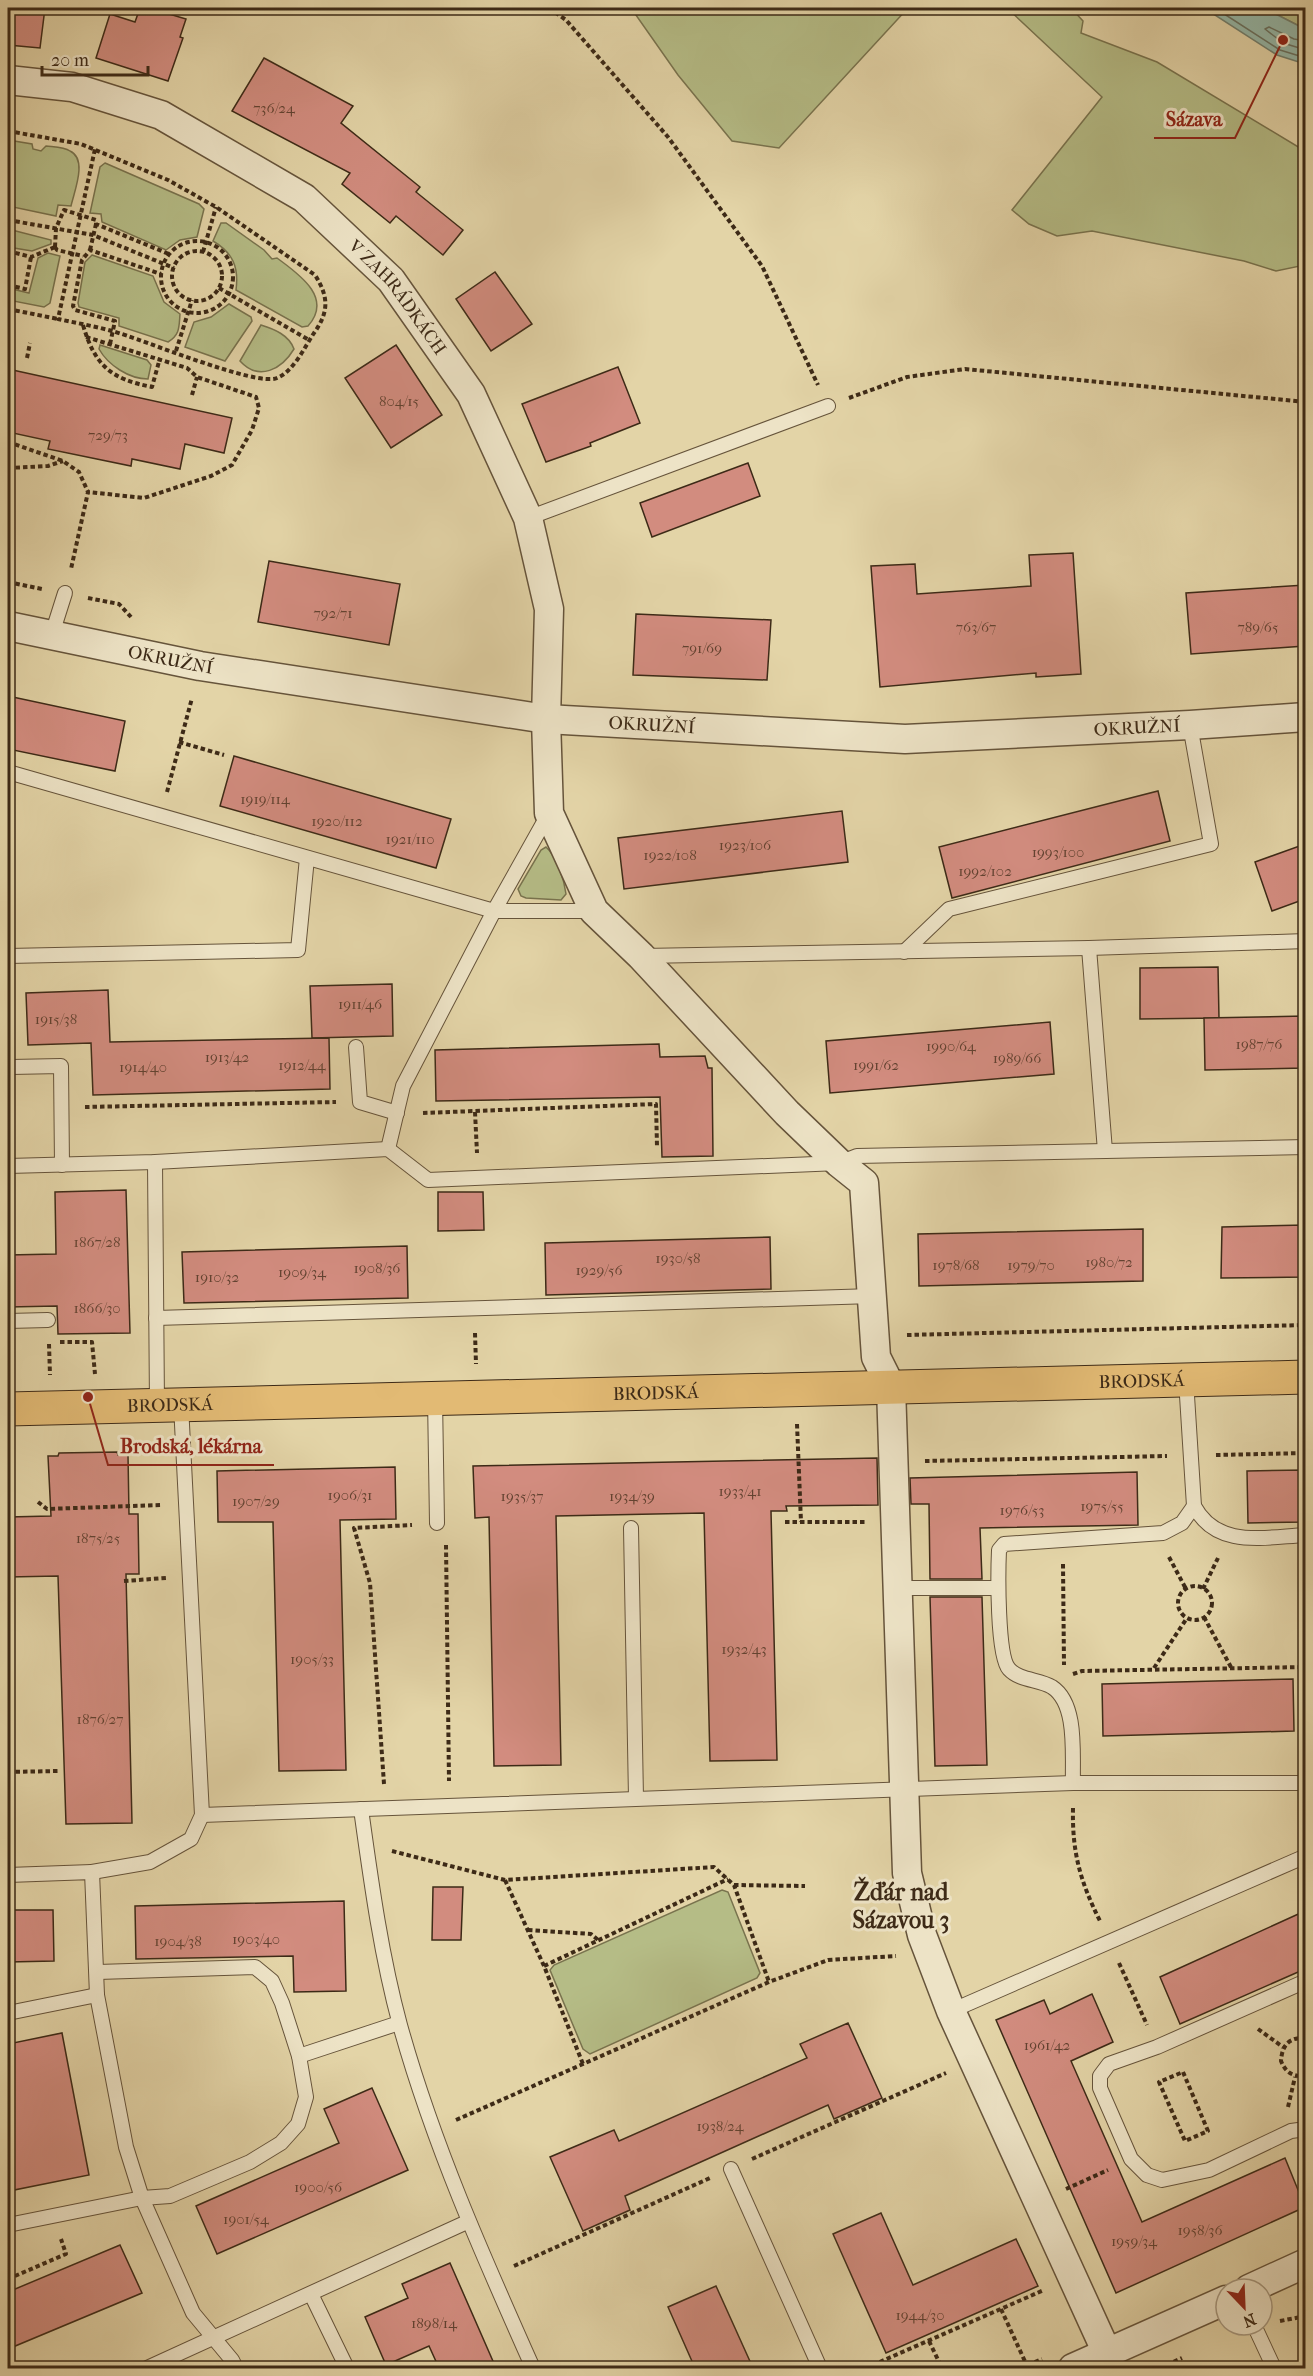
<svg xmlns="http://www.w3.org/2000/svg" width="1313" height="2376" viewBox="0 0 1313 2376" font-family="'IM FELL French Canon',serif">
  <rect width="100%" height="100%" fill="#e3d4a7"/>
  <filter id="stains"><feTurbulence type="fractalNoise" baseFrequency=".00333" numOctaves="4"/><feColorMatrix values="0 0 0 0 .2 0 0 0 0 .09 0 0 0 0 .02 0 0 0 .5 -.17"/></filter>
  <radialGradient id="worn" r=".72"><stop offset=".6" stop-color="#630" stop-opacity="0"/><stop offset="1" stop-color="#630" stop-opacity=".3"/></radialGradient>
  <g fill="#b5bc86" stroke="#79734e" stroke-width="1.5">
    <polygon points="631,8 908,8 779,148 732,141 678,75"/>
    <polygon points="1007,8 1071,8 1083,21 1081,33 1157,62 1305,151 1305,265 1276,271 1244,261 1092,231 1057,236 1029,224 1012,210 1102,97"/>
    <polygon points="1264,8 1305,8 1305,29"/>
    <path d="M 8,140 L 32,144 L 33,149 L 41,151 L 46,146 C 53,147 64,147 70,151 C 88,159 74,192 71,206 L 58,205 L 56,216 L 8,206 Z"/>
    <polygon points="105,163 199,204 204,209 197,237 180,240 166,250 102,222 101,214 90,213 100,167"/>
    <path d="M 221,223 L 226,223 L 264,250 L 272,259 L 277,258 C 297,273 334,297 308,326 L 302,327 L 236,290 C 239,267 233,253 213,241 Z"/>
    <polygon points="8,229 51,240 51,244 32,251 8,247"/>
    <polygon points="48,253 60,256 50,303 44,307 8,300 8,288 29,293 38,258"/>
    <path d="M 92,255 L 153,276 L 164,302 L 180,314 C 179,327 180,335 168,342 L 119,326 L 119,318 L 79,307 L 78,303 L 85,262 Z"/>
    <polygon points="229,304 251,317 252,321 225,361 185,347 194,322 211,317"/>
    <path d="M 261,325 C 274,329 289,335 294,349 C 282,369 259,382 240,361 Z"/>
    <path d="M 100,345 L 147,360 L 151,365 L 148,379 C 129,379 108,365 99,349 Z"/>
    <path d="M 546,847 C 557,857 564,879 566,894 L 561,900 L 526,898 L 521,896 L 518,889 L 541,850 Z"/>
    <polygon points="722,1890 728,1892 760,1973 757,1978 590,2054 583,2049 550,1970 554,1965"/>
  </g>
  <polygon fill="#95b8a8" stroke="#727f6e" stroke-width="1.5" points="1204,8 1264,8 1305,29 1305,64 1277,55"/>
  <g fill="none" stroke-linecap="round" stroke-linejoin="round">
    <g stroke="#697160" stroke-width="1.5">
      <polyline points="1215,8 1280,50 1306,58"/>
      <polyline points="1306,41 1294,39 1269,27 1265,29 1283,43 1306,50"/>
    </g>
  </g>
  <g fill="#d28c7f" stroke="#3d2a17" stroke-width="1.5">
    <polygon points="8,8 45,8 40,48 8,45"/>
    <polygon points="140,8 149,8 186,19 180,37 183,38 168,81 96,58 110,14 135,22"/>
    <polygon points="264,58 353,106 341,123 420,187 416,192 463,230 443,255 396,216 390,223 342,184 350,173 232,111"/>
    <polygon points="495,272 532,324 491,351 456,299"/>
    <polygon points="396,345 442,415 391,448 345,378"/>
    <polygon points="618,367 640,423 590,443 591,446 546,462 522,404"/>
    <polygon points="8,369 232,418 224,453 185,444 180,469 132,459 131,466 48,449 50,441 8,432"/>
    <polygon points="748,463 760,496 652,537 640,503"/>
    <polygon points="1073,553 1081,674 1036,677 1036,673 880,687 871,566 915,564 917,594 1031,586 1029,555"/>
    <polygon points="269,561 400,584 389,645 258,622"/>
    <polygon points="1305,585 1305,646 1191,654 1186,593"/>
    <polygon points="636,614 771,620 767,680 633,675"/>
    <polygon points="8,696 125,721 115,771 8,749"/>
    <polygon points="234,756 451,819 436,868 220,806"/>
    <polygon points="1158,791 1170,841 952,898 939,847"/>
    <polygon points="842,811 848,862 624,889 618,838"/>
    <polygon points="1305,844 1305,899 1272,911 1255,862"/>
    <polygon points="1218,967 1219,1018 1140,1019 1140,968"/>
    <polygon points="392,984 393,1036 312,1038 310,986"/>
    <polygon points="108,990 110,1042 329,1038 330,1089 93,1095 91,1043 28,1045 26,993"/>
    <polygon points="1305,1016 1305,1068 1205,1070 1204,1018"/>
    <polygon points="1050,1022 1054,1074 830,1093 826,1041"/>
    <polygon points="659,1044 660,1057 705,1056 708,1068 712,1068 713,1156 662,1157 660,1097 436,1101 435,1050"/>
    <polygon points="126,1190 130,1333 58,1334 57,1306 8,1307 8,1255 56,1254 55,1192"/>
    <polygon points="438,1192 483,1192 484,1230 438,1231"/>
    <polygon points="1305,1225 1305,1277 1221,1278 1222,1227"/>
    <polygon points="1143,1229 1143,1281 919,1286 918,1234"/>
    <polygon points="770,1237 771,1289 546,1295 545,1243"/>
    <polygon points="407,1246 408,1298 184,1303 182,1252"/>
    <polygon points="117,1452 118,1455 128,1455 129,1514 138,1514 139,1574 126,1574 132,1823 66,1824 58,1576 8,1577 8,1517 51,1516 48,1456 58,1456 59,1453"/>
    <polygon points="877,1458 878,1505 786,1506 787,1511 771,1511 777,1760 710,1761 704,1513 556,1516 561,1765 494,1766 489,1517 475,1518 473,1466"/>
    <polygon points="395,1467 396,1519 340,1520 346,1770 279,1771 273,1522 218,1522 217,1471"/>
    <polygon points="1305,1470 1305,1522 1248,1523 1247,1471"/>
    <polygon points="1137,1472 1138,1525 980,1528 982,1579 930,1579 929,1504 911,1504 910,1478"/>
    <polygon points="930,1597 982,1597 987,1765 935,1766"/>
    <polygon points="1293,1679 1294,1731 1103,1736 1102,1684"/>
    <polygon points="433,1887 463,1887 461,1940 432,1940"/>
    <polygon points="344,1901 346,1991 294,1992 293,1956 136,1959 135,1906"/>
    <polygon points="8,1910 53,1910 54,1961 8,1962"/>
    <polygon points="1305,1911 1305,1969 1180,2024 1160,1977"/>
    <polygon points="1092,1994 1113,2042 1071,2061 1142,2222 1285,2158 1305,2207 1116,2293 996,2020 1044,2000 1050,2014"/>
    <polygon points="848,2023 882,2098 834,2119 828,2105 625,2196 630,2210 583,2231 550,2157 614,2130 619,2141 807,2058 800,2044"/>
    <polygon points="62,2033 89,2175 14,2190 8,2158 8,2044"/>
    <polygon points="372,2088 408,2170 217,2254 196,2206 339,2143 324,2109"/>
    <polygon points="881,2213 913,2285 1016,2239 1038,2286 886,2353 833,2234"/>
    <polygon points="120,2245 142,2293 8,2349 8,2292"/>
    <polygon points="450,2263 496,2368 439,2368 429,2346 386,2365 365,2317 408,2298 402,2284"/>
    <polygon points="716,2286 753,2368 695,2368 668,2307"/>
  </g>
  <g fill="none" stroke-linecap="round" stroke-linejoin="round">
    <defs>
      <g id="service">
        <polyline points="528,518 828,406"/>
        <polyline points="52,634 65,593"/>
        <polyline points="8,772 494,911 594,911"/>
        <polyline points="1089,948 1105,1151"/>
        <polyline points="904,952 949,909 1211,844 1190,725"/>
        <polyline points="8,956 298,950 307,858"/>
        <polyline points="643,956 1089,948 1306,941"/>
        <polyline points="356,1047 360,1102 397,1113"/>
        <polyline points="11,1067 61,1066 62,1165"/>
        <polyline points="388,1149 403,1086 494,911 549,813"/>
        <polyline points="155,1162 157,1405"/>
        <polyline points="8,1166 155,1162 388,1149 428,1180 839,1163 857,1156 1306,1147"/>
        <polyline points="156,1318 873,1296"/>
        <polyline points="8,1321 48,1320"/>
        <path d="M 1186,1380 L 1194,1506 C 1217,1549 1264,1537 1306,1535"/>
        <polyline points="435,1398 437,1523"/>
        <polyline points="631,1528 636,1798"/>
        <polyline points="897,1588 998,1588"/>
        <path d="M 1073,1783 C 1072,1755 1078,1704 1052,1687 C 1039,1679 1020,1681 1009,1669 C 997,1656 998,1572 999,1550 L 1004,1544 L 1163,1533 L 1182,1523 L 1194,1506"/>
        <path d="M 361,1809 C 371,1881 381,1955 400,2025 C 433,2144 483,2256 533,2368"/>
        <polyline points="202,1815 1073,1783 1306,1783"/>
        <polyline points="92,1872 150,1862 191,1839 202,1815 181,1405"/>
        <polyline points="8,1875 92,1872 97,1995 126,2147 142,2198 193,2313 232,2360 236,2368"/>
        <polyline points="1306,1981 1157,2047 1109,2064 1100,2076 1100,2088 1131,2159 1147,2175 1162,2180 1209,2170 1291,2131 1306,2129"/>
        <polyline points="951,2011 1306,1856"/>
        <polyline points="8,2013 97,1995"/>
        <polyline points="299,2056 399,2023"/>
        <polyline points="731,2169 820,2368"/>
        <polyline points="8,2225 142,2198 170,2196 250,2162 281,2143 298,2124 306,2097 299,2056 282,2003 272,1981 255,1967 98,1972"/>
        <polyline points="311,2294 347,2368"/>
        <polyline points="1254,2325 1274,2368"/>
        <polyline points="147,2368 467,2222"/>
      </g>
      <g id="minor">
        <path id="s1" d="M 8,80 L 72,87 L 161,115 L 304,198 L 391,280 L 471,394 L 528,518 L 549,609 L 546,719 L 549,813 L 594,911 L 641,956 L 787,1113 L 839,1163 L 864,1183 L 876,1357 L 891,1387 L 907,1873 L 922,1935 L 951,2011 L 1107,2353"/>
        <path id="s2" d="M 8,626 L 200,666 L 546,719 L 905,739 L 1190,725 L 1306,717"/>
        <polyline points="1249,2289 1306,2263"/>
        <polyline points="1073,2368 1226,2300"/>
      </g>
      <g id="primary">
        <path id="s3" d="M 8,1409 L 1306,1377"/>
      </g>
    </defs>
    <use href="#service" stroke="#66543b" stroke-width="16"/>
    <use href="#minor" stroke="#66543b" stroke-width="31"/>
    <use href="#primary" stroke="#3d2a17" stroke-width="35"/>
    <g stroke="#3d2a17" stroke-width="4" stroke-dasharray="4.5 3" stroke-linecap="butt">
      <polyline points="549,8 566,20 668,137 762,266 818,385"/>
      <path d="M 8,131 L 81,144 L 168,180 L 216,207 L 315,275 C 329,297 329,312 314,333 C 304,348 294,371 277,378 C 256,387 142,339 112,331 C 94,326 76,323 58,319 L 95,149"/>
      <polyline points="8,220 93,235 174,268"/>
      <circle cx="197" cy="277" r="36"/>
      <polyline points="55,247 56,228 64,210 96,220 96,224 169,254"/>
      <polyline points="55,247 57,250 83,256"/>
      <polyline points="90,250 96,224"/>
      <polyline points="8,251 31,257 55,247"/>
      <circle cx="197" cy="276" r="25"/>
      <polyline points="203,252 216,207"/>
      <polyline points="8,285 25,289 31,257"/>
      <polyline points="219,288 309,340"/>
      <polyline points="8,309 58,319"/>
      <path d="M 83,325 C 95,366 111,379 152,387 L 160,358"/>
      <polyline points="86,337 187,368 197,377 256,397 259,408 252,430 232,465 211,476 144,498 88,492"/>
      <polyline points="110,344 115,321 75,310 73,306 82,260 90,250 161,274"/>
      <polyline points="176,351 192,300"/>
      <polyline points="27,358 30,343"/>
      <polyline points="192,395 197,377"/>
      <polyline points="849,398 907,377 965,369 1306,402"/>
      <polyline points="8,442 63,461 79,472 88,492 71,569"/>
      <polyline points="8,468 48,466 63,461"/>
      <polyline points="8,582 42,589"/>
      <polyline points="88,598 119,604 131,617"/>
      <polyline points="179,742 224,755"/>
      <polyline points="167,792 192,698"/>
      <polyline points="10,981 10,1042"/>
      <polyline points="85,1107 336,1102"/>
      <polyline points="475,1112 477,1153"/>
      <polyline points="423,1113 656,1104 657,1146"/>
      <polyline points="475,1333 476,1364"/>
      <polyline points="907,1335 1306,1325"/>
      <polyline points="60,1342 92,1342 95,1374"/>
      <polyline points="49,1344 50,1375"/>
      <polyline points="797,1424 801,1522"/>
      <polyline points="1216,1455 1306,1453"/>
      <polyline points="925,1461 1167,1456"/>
      <polyline points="38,1502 47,1509 161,1505"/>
      <polyline points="785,1522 865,1522"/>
      <polyline points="446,1545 449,1781"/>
      <polyline points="1169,1557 1186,1589"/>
      <polyline points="1063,1564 1064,1665"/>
      <polyline points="124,1581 166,1578"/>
      <circle cx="1195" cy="1603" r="17"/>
      <polyline points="1203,1589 1218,1558"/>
      <polyline points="1204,1617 1232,1669"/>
      <polyline points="1154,1668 1187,1618"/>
      <polyline points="1073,1674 1082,1671 1306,1667"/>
      <polyline points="8,1772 58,1771"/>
      <polyline points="384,1784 370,1583 354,1528 412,1525"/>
      <path d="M 1073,1808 C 1072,1852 1080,1881 1100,1921"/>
      <polyline points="392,1851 505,1880 714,1867 734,1885 769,1982"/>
      <polyline points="505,1880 544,1966 583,2064"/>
      <polyline points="734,1885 805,1886"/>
      <polyline points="528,1930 591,1934 598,1940"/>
      <polyline points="1119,1963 1147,2025"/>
      <polyline points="544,1966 728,1879"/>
      <polyline points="1258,2029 1283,2047"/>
      <polyline points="1304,2038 1306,2029"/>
      <path d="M 1306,2038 C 1289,2037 1282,2045 1281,2061 C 1286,2073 1293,2077 1306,2076"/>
      <polygon points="1183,2072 1208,2131 1185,2141 1159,2082"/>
      <polyline points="1288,2107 1295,2077"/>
      <polyline points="456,2120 769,1982 828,1960 896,1956"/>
      <polyline points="752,2159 946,2073"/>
      <polyline points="1066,2189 1108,2170"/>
      <polyline points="514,2266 710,2178"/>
      <polyline points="8,2279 66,2254 61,2239"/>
      <polyline points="1001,2309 1028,2368"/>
      <polyline points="1280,2321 1306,2316"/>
      <polyline points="929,2341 942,2368"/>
      <polyline points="866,2368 1044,2290"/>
      <polyline points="1021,2368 1042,2359"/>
      <polyline points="1160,2368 1182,2358"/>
    </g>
    <use href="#service" stroke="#ede3c6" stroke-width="14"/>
    <use href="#minor" stroke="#ede3c6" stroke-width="28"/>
    <use href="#primary" stroke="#e2ba74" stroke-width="33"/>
  </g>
  <g text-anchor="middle" stroke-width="6" stroke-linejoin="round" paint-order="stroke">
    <g font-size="15" fill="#624231">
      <text x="274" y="113">736/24</text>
      <text x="399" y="406">804/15</text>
      <text x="108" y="440">729/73</text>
      <text x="333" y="618">792/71</text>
      <text x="976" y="632">763/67</text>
      <text x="1258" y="632">789/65</text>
      <text x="702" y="653">791/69</text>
      <text x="265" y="804">1919/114</text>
      <text x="337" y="826">1920/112</text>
      <text x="410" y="844">1921/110</text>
      <text x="745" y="850">1923/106</text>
      <text x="1058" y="857">1993/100</text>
      <text x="670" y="860">1922/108</text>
      <text x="985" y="876">1992/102</text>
      <text x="360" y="1009">1911/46</text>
      <text x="56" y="1024">1915/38</text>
      <text x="1259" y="1049">1987/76</text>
      <text x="951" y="1051">1990/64</text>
      <text x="227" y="1062">1913/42</text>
      <text x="1017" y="1063">1989/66</text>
      <text x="302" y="1070">1912/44</text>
      <text x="876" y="1070">1991/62</text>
      <text x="143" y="1072">1914/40</text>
      <text x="97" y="1247">1867/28</text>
      <text x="678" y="1263">1930/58</text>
      <text x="1109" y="1267">1980/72</text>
      <text x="956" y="1270">1978/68</text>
      <text x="1031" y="1270">1979/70</text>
      <text x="377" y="1273">1908/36</text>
      <text x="599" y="1275">1929/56</text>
      <text x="302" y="1277">1909/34</text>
      <text x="217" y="1282">1910/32</text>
      <text x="97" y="1313">1866/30</text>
      <text x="740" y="1496">1933/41</text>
      <text x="350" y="1500">1906/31</text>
      <text x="522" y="1501">1935/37</text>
      <text x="632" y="1501">1934/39</text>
      <text x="256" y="1506">1907/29</text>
      <text x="1102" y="1511">1975/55</text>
      <text x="1022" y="1515">1976/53</text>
      <text x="98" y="1543">1875/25</text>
      <text x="744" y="1654">1932/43</text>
      <text x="312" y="1664">1905/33</text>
      <text x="100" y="1724">1876/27</text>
      <text x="256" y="1944">1903/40</text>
      <text x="178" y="1946">1904/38</text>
      <text x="1047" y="2050">1961/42</text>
      <text x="720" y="2131">1938/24</text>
      <text x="318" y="2192">1900/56</text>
      <text x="246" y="2224">1901/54</text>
      <text x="1200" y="2235">1958/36</text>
      <text x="1134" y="2246">1959/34</text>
      <text x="920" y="2320">1944/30</text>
      <text x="434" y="2328">1898/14</text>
    </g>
    <g font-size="18" fill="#3d2a17" stroke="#ede3c6">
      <text dy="6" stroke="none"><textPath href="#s1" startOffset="460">V ZAHRÁDKÁCH</textPath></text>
      <text dy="6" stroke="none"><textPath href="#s2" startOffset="166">OKRUŽNÍ</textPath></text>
      <text dy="6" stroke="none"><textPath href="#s2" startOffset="652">OKRUŽNÍ</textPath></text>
      <text dy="6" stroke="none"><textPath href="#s2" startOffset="1138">OKRUŽNÍ</textPath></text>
      <text dy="6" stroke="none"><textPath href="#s3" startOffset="1134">BRODSKÁ</textPath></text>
      <text dy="6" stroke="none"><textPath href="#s3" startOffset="648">BRODSKÁ</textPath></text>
      <text dy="6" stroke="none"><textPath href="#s3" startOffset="162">BRODSKÁ</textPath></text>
    </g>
    <g font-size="24" font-weight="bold" fill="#3d2a17" stroke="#ede3c6">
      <text x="901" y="1900">Žďár nad<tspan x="901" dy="28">Sázavou 3</tspan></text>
    </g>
  </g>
  <path fill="none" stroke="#8f2418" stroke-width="2" d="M1283 40L1235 138H1154M88 1397L108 1465H274"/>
  <g fill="#8f2418" stroke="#ede3c6" stroke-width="2">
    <circle cx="1283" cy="40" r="6"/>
    <circle cx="88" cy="1397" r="6"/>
  </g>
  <g font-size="20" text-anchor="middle" font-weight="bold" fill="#8f2418" stroke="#ede3c6" stroke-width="6" stroke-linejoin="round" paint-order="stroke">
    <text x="1194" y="126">Sázava</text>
    <text x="191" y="1453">Brodská, lékárna</text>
  </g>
  <rect width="1313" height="2376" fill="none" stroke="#e3d4a7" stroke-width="30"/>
  <rect x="9" y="9" width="1295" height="2358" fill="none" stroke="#3d2a17" stroke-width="3"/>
  <rect x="15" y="15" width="1283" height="2346" fill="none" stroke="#3d2a17" stroke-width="1.5"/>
  <g transform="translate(1244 2307) rotate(157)"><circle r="28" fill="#ede3c6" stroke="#a79980" stroke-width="1.5"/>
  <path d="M0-4.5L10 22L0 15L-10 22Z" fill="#8f2418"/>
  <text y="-9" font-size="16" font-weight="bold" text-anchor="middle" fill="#3d2a17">N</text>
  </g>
  <path d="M42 66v9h106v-9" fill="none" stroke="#3d2a17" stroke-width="3"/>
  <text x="51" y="66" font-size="18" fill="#3d2a17" stroke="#ede3c6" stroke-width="4.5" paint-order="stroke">20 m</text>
  <rect width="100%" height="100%" filter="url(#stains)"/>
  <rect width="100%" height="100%" fill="url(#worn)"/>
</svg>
